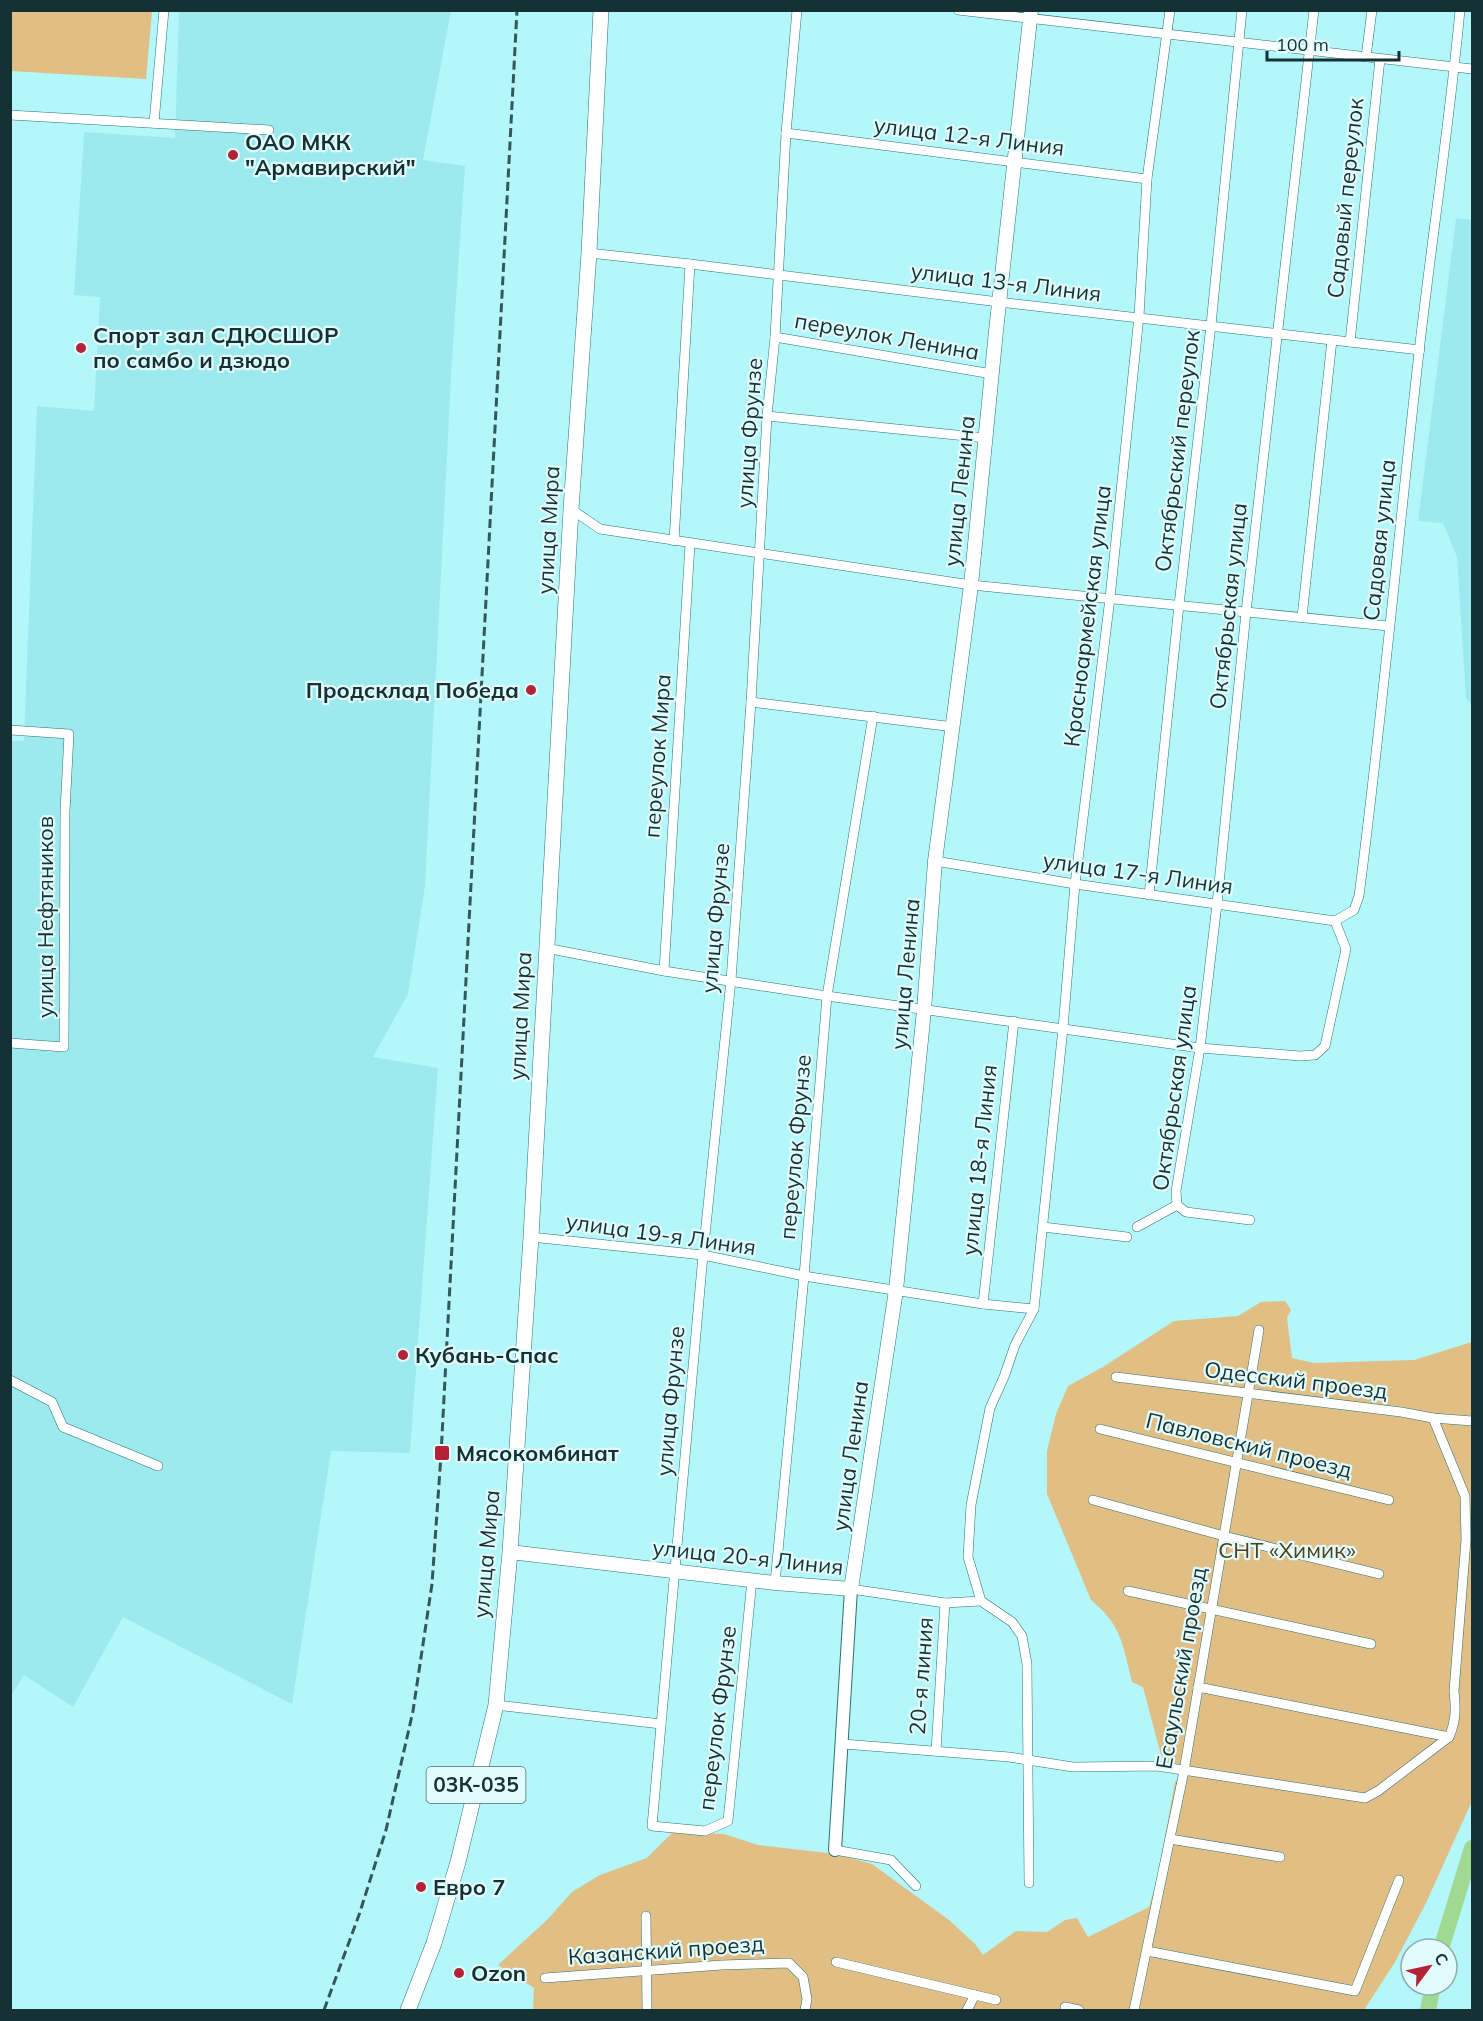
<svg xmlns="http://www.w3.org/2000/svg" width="1483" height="2021" viewBox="0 0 1483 2021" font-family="Mulish,sans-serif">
  <rect width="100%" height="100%" fill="#b3f7fb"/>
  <g fill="#9ceaee">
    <polygon points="179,11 451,11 423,160 465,166 452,359 425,886 408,994 373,1057 438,1068 410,1453 331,1451 292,1704 123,1617 73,1707 24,1675 11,1696 10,741 24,741 37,406 94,411 100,297 74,295 84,132 175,138"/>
    <polygon points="1456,218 1472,220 1472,706 1466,698 1457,557 1443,523 1418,521"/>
  </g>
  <g fill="#e0be84">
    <polygon points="11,10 152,11 146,79 11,71"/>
    <path d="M 1285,1301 L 1291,1310 L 1287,1318 L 1292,1358 L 1314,1363 L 1414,1360 L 1472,1342 L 1472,1801 L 1426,1903 L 1395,1962 L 1364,2010 L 533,2010 L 534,1988 L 498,1965 L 548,1919 L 572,1892 L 600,1875 L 647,1858 L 673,1832 L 724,1834 L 758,1845 L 836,1854 L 872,1864 L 949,1920 L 975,1944 L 983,1955 L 1016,1931 L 1047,1932 L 1065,1920 L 1077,1918 L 1088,1937 L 1149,1907 L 1157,1879 L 1175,1782 L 1183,1771 L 1163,1763 L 1143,1687 L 1132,1682 C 1123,1646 1122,1625 1091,1600 L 1047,1494 L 1047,1451 L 1056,1414 L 1068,1386 L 1103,1367 L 1174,1321 L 1238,1316 L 1261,1302 Z"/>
  </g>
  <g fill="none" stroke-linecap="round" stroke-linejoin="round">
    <g stroke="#9fd992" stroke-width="16">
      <polyline points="1441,1949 1472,1848"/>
      <polyline points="1428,2010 1433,1985"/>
    </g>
    <defs>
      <g id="minor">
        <polyline points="958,10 1472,69"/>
        <polyline points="1366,57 1372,10"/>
        <polyline points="10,115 269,130"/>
        <polyline points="154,123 164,10"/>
        <polyline points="786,133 1147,179"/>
        <polyline points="589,253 690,264 999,302 1420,350"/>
        <polyline points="775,337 992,374"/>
        <polyline points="1350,342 1380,59"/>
        <polyline points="767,416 986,438"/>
        <polyline points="571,509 600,529 971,585 1388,626"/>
        <polyline points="674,541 690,264"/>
        <polyline points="1302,617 1332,340"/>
        <polyline points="751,702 954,727"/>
        <polyline points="10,730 69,734 65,811 64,1047 10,1043"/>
        <polyline points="935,861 1075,884 1335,921"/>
        <polyline points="1149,895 1179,605 1211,325 1242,10"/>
        <path d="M 546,948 L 664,971 L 827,996 L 1200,1048 L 1300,1056 L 1315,1055 L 1325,1046 L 1346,949 L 1335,921 L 1354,910 L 1359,896 C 1382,718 1398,539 1418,361 C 1431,244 1449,128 1460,10"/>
        <polyline points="664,971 690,544"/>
        <polyline points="1250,1220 1186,1212 1177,1205 1176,1191 1200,1048 1217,904 1246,612 1314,10"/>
        <polyline points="1043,1227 1127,1237"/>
        <polyline points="1137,1227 1177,1205"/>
        <polyline points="531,1237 703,1255 804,1276 983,1304 1034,1309"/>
        <polyline points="983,1304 1014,1021"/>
        <polyline points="1116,1377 1401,1412 1433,1418 1472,1421"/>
        <polyline points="10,1380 52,1402 63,1427 158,1466"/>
        <polyline points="1100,1429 1389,1500"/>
        <polyline points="1093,1500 1224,1536 1379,1574"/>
        <polyline points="752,1580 728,1821 705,1831 652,1826 703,1255 731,980 751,702 767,416 775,337 786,133 797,10"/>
        <polyline points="775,1583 804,1276 827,996 873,716"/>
        <polyline points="851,1589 945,1603 981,1601"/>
        <polyline points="1128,1591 1371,1644"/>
        <polyline points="1198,1687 1449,1737"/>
        <polyline points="496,1705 661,1724"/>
        <path d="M 843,1744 L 1009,1757 L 1073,1767 L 1157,1766 L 1365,1798 L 1378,1791 L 1449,1737 C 1456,1721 1456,1709 1454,1691 L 1466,1540 L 1465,1496 L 1433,1418"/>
        <polyline points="936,1751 945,1603"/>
        <polyline points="1170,1839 1280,1857"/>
        <polyline points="835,1850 891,1860 916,1886"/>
        <polyline points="1029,1883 1027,1664 1022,1636 1012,1622 981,1601 968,1557 971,1505 990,1408 1004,1377 1015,1345 1034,1309 1063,1028 1075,884 1110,598 1139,316 1147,179 1170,10"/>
        <polyline points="646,1916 647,2010"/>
        <polyline points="1147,1951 1355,1991 1399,1880"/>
        <polyline points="836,1962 996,2000"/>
        <polyline points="545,1978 722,1965 789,1963 803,1977 807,1999 805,2010"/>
        <polyline points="1065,2007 1079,2010"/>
        <polyline points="967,2010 975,1995"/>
        <polyline points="1134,2010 1184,1771 1259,1330"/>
      </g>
      <polyline id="tertiary" points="835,1850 851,1589"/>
      <polyline id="secondary" points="510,1552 775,1583 851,1589 896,1290 924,1010 935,861 971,585 996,331 1031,10"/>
      <polyline id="primary" points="408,2010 434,1943 458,1862 496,1705 510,1552 531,1237 571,509 589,253 601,10"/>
    </defs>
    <use href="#minor" stroke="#2c7174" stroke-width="10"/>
    <use href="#tertiary" stroke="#2c7174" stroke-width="14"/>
    <use href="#secondary" stroke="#2c7174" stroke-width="15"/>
    <use href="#primary" stroke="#2c7174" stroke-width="16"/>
    <use href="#minor" stroke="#fff" stroke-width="9"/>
    <use href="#tertiary" stroke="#fff" stroke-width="12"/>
    <use href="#secondary" stroke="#fff" stroke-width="14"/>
    <use href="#primary" stroke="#fff" stroke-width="15"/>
    <polyline stroke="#34575a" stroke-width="3" stroke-dasharray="9 4.5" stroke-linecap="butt" points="324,2010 359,1915 386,1830 413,1711 432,1584 441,1455 517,10"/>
  </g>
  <g fill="#b42237" stroke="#e2fcfd" stroke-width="2">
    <circle cx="233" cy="155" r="6"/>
    <circle cx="81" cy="348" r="6"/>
    <circle cx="531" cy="690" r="6"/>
    <circle cx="403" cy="1355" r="6"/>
    <rect x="434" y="1445" width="16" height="16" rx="3"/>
    <circle cx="421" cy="1887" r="6"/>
    <circle cx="459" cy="1973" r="6"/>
  </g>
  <g text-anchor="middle" stroke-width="4.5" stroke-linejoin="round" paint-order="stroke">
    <rect fill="#e2fcfd" stroke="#526e70" stroke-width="1.5" x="426.5" y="1767" width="99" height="36" rx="4.5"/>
    <g font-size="21" font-weight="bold" fill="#153133">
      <text x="476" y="1792">03К-035</text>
    </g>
    <g font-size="22" fill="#153133" stroke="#e2fcfd">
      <text transform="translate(969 136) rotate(7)" y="8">улица 12-я Линия</text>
      <text transform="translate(1345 198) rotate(-84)" y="8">Садовый переулок</text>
      <text transform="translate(1006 282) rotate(7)" y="8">улица 13-я Линия</text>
      <text transform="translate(887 336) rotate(10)" y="8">переулок Ленина</text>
      <text transform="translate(749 433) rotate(-86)" y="8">улица Фрунзе</text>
      <text transform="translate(1177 451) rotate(-83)" y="8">Октябрьский переулок</text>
      <text transform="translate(959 491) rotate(-84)" y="8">улица Ленина</text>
      <text transform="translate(548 530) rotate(-87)" y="8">улица Мира</text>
      <text transform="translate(1379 540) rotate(-84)" y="8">Садовая улица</text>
      <text transform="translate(1228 606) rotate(-84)" y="8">Октябрьская улица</text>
      <text transform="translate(1087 616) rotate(-83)" y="8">Красноармейская улица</text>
      <text transform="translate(657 756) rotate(-86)" y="8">переулок Мира</text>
      <text transform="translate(1138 873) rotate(8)" y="8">улица 17-я Линия</text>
      <text transform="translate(45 917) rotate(-90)" y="8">улица Нефтяников</text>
      <text transform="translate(715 918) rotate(-85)" y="8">улица Фрунзе</text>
      <text transform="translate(905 974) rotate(-85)" y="8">улица Ленина</text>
      <text transform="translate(520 1016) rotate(-87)" y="8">улица Мира</text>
      <text transform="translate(1174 1088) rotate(-82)" y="8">Октябрьская улица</text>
      <text transform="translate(795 1147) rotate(-85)" y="8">переулок Фрунзе</text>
      <text transform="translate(979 1160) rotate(-84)" y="8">улица 18-я Линия</text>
      <text transform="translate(661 1234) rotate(8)" y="8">улица 19-я Линия</text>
      <text transform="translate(1296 1380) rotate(7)" y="8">Одесский проезд</text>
      <text transform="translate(670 1401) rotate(-85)" y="8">улица Фрунзе</text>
      <text transform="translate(1249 1445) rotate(14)" y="8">Павловский проезд</text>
      <text transform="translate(850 1456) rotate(-82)" y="8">улица Ленина</text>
      <text transform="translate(486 1554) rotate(-85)" y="8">улица Мира</text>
      <text transform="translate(748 1557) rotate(6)" y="8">улица 20-я Линия</text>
      <text transform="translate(1181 1668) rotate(-80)" y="8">Есаульский проезд</text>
      <text transform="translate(921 1676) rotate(-86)" y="8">20-я линия</text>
      <text transform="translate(717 1718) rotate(-83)" y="8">переулок Фрунзе</text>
      <text transform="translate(666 1950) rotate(-4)" y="8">Казанский проезд</text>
    </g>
    <g font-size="22" font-weight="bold" fill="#153133" stroke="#e2fcfd" text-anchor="start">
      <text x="245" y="150">ОАО МКК<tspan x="245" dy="25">"Армавирский"</tspan></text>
      <text x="93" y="343">Спорт зал СДЮСШОР<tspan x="93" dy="25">по самбо и дзюдо</tspan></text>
      <text x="519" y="698" text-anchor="end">Продсклад Победа</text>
      <text x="415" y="1363">Кубань-Спас</text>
      <text x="456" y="1461">Мясокомбинат</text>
      <text x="433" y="1895">Евро 7</text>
      <text x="471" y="1981">Ozon</text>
    </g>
    <g font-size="22" fill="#503d1a" stroke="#e2fcfd">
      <text x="1287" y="1558">СНТ «Химик»</text>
    </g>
  </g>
  <rect width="1483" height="2021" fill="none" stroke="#153133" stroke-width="24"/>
  <g transform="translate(1429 1967) rotate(57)"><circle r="28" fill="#e2fcfd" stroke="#90abac" stroke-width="1.5"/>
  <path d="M0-4.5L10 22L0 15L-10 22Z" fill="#b42237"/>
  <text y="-9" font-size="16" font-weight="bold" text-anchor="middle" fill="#153133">С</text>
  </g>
  <path d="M1267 51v9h132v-9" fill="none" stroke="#153133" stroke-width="3"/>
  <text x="1276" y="51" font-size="18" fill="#153133" stroke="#e2fcfd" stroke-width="4.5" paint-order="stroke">100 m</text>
</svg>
